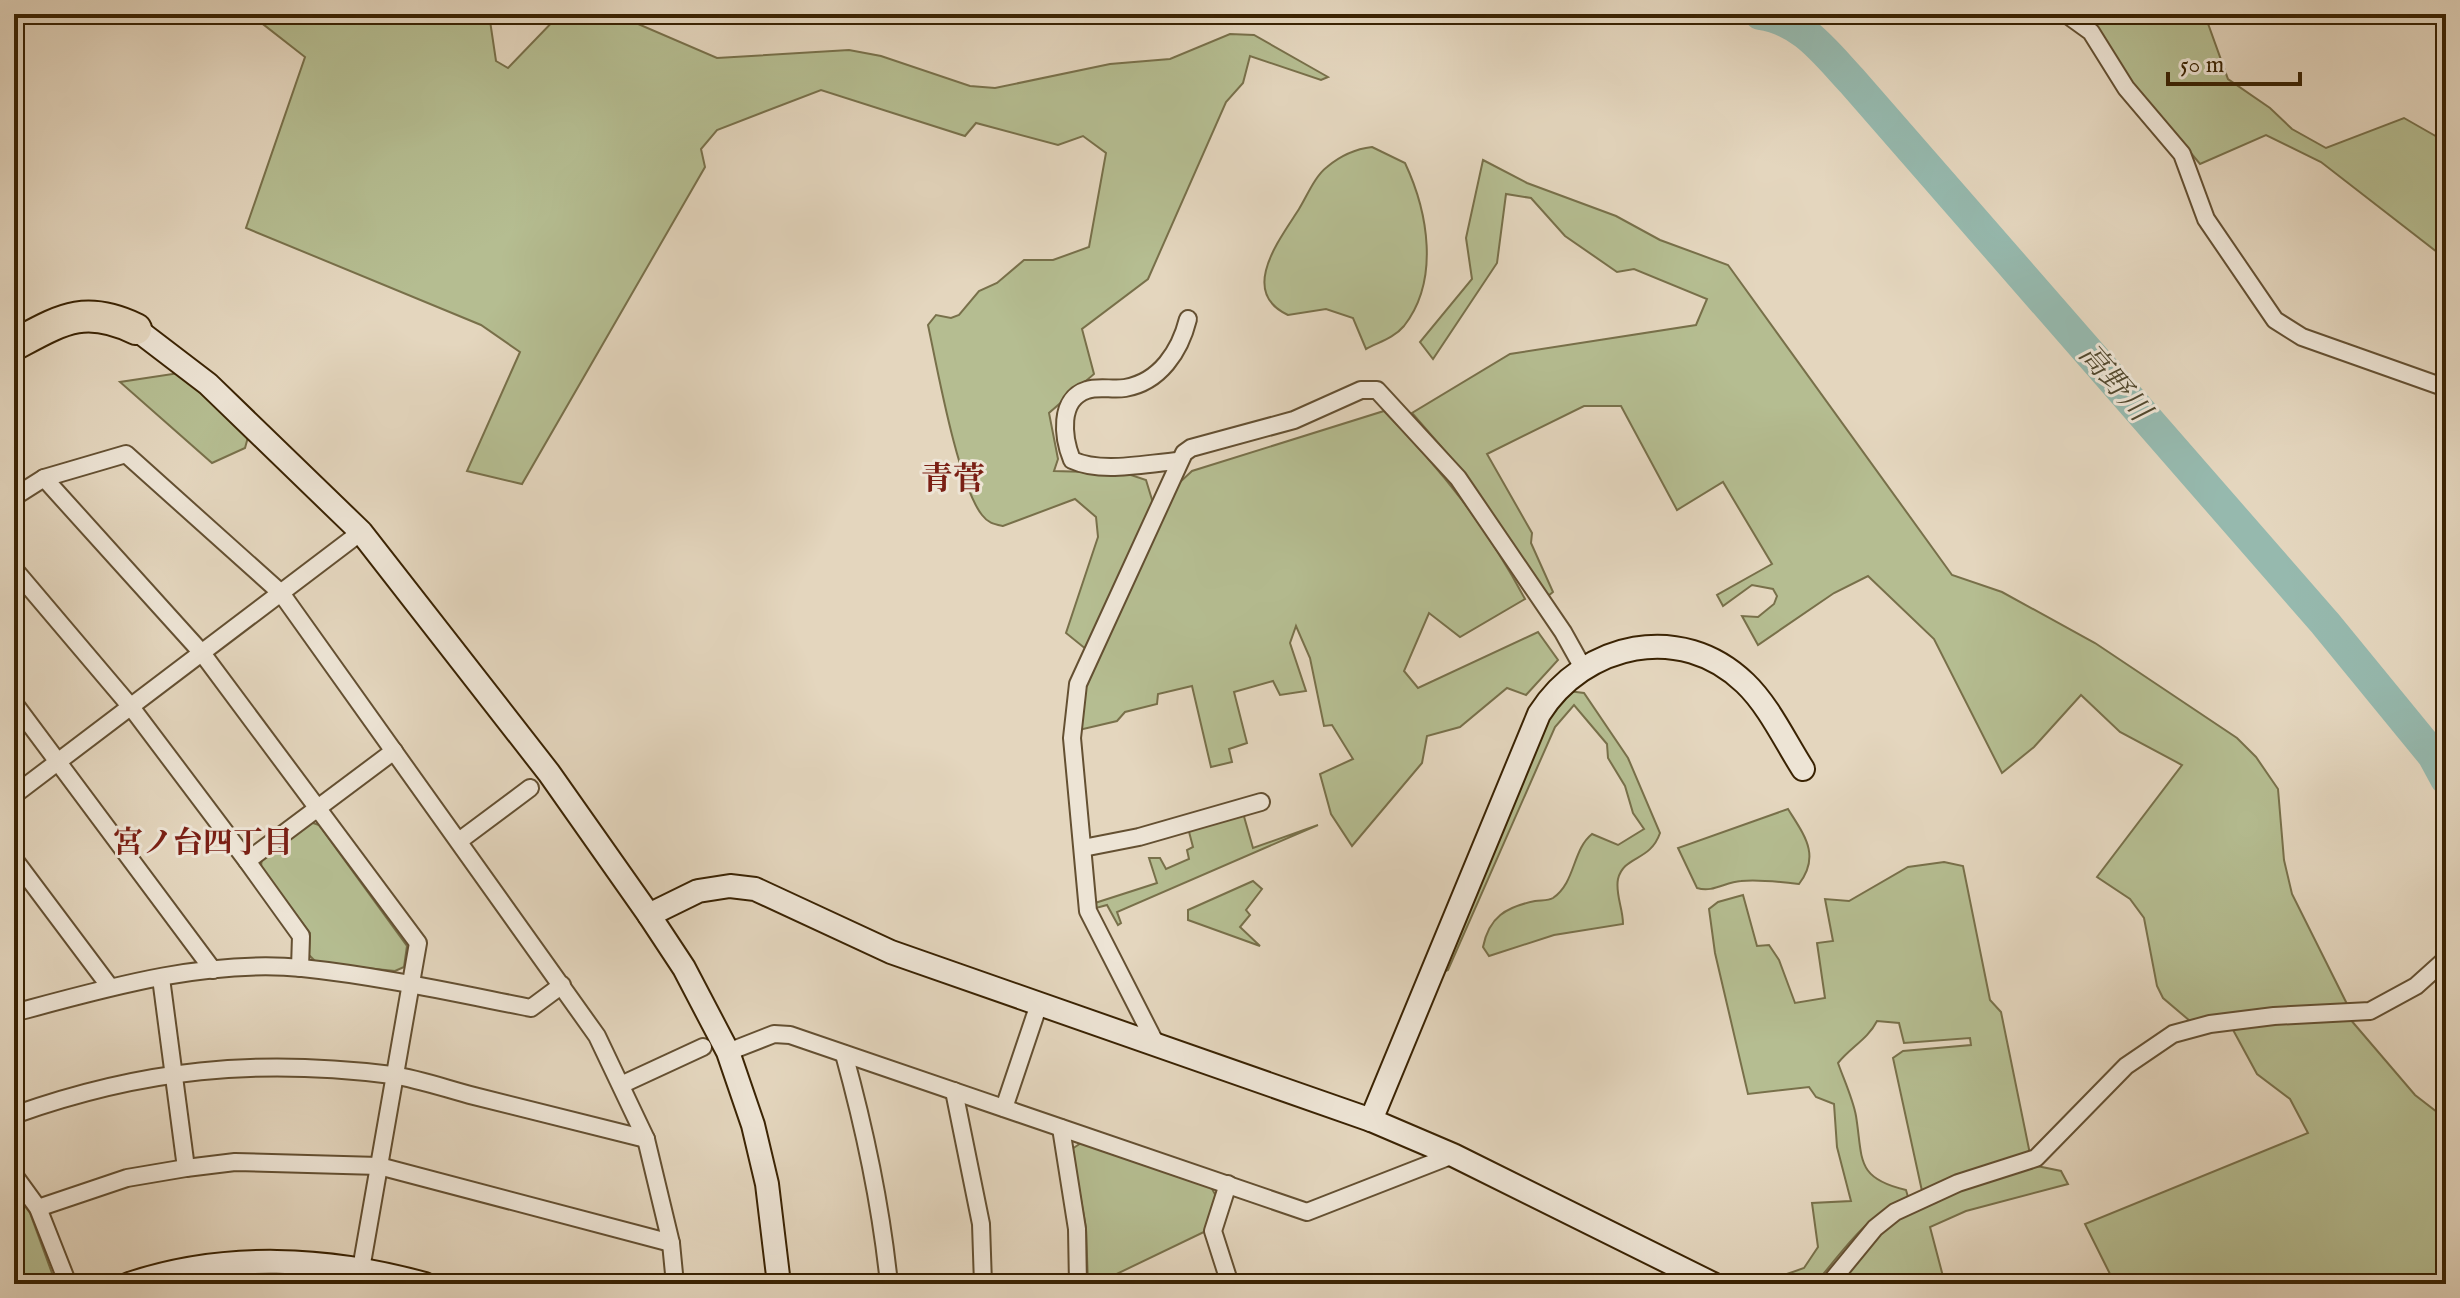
<svg xmlns="http://www.w3.org/2000/svg" width="2460" height="1298" viewBox="0 0 2460 1298" font-family="'IM FELL English','Noto Serif JP',serif">
  <rect width="100%" height="100%" fill="#e4d6be"/>
  <filter id="stains"><feTurbulence type="fractalNoise" baseFrequency=".0025" numOctaves="4"/><feColorMatrix values="0 0 0 0 .2 0 0 0 0 .09 0 0 0 0 .02 0 0 0 .5 -.17"/></filter>
  <radialGradient id="worn" r=".72"><stop offset=".6" stop-color="#630" stop-opacity="0"/><stop offset="1" stop-color="#630" stop-opacity=".3"/></radialGradient>
  <g fill="#b5bd91" stroke="#78704a" stroke-width="2">
    <path d="M 250,14 L 489,14 L 496,61 L 508,68 L 560,14 L 615,14 L 717,58 L 849,50 L 881,56 L 970,86 L 995,88 L 1110,64 L 1170,59 L 1230,34 L 1254,35 L 1328,77 L 1321,80 L 1250,56 L 1243,83 L 1226,102 L 1148,279 L 1082,329 L 1094,374 L 1049,413 L 1058,459 L 1054,471 L 1125,473 L 1146,480 L 1153,503 L 1087,650 L 1066,633 L 1098,537 L 1096,517 L 1075,499 L 1003,526 C 994,524 988,523 982,515 C 958,485 937,367 928,325 L 936,315 L 951,318 L 959,315 L 979,291 L 997,283 L 1024,260 L 1053,260 L 1089,247 L 1106,153 L 1083,136 L 1058,145 L 976,123 L 965,136 L 821,90 L 717,130 L 701,149 L 705,167 L 522,484 L 467,471 L 520,352 L 481,325 L 246,228 L 305,57 Z"/>
    <polygon points="2075,14 2232,14 2206,18 2228,79 2270,108 2292,129 2326,148 2404,118 2446,142 2446,259 2321,162 2266,135 2200,164"/>
    <path d="M 1372,147 L 1405,163 C 1428,212 1440,280 1404,326 C 1394,338 1379,342 1366,349 L 1353,318 L 1326,309 L 1288,315 C 1238,292 1280,239 1299,209 C 1307,196 1315,176 1327,167 C 1340,156 1355,149 1372,147 Z"/>
    <polygon points="1483,160 1527,183 1616,216 1660,240 1728,265 1952,575 2002,592 2095,643 2237,738 2256,757 2278,789 2284,860 2292,894 2348,1006 2190,1021 2163,998 2157,986 2144,918 2130,899 2097,877 2182,765 2120,732 2081,695 2034,747 2002,773 1934,639 1868,576 1834,593 1758,645 1742,616 1758,617 1774,604 1777,596 1773,589 1752,585 1723,606 1717,595 1772,564 1723,482 1677,510 1621,406 1584,406 1487,454 1532,533 1531,543 1553,592 1548,596 1447,453 1412,413 1510,354 1696,325 1707,299 1634,269 1617,272 1565,236 1531,198 1506,194 1497,263 1433,359 1420,342 1472,279 1466,238"/>
    <polygon points="179,373 248,437 245,448 212,463 120,382"/>
    <path d="M 1384,411 C 1442,470 1486,526 1525,599 L 1460,637 L 1429,613 L 1404,671 L 1418,688 L 1538,632 L 1558,660 L 1526,695 L 1507,688 L 1460,727 L 1427,736 L 1422,763 L 1352,846 L 1331,814 L 1320,774 L 1353,759 L 1332,725 L 1324,726 L 1310,658 L 1296,626 L 1290,643 L 1306,691 L 1280,695 L 1273,681 L 1234,692 L 1247,743 L 1229,749 L 1232,762 L 1211,767 L 1192,686 L 1158,694 L 1157,704 L 1125,712 L 1117,721 L 1079,730 L 1086,687 L 1179,483 L 1192,471 Z"/>
    <path d="M 1568,691 L 1584,693 L 1628,758 L 1660,833 C 1650,862 1624,855 1618,879 C 1615,894 1623,908 1623,924 L 1554,935 L 1489,956 L 1483,947 C 1489,917 1506,907 1535,901 C 1542,900 1548,901 1553,898 C 1576,882 1572,850 1592,834 L 1618,845 L 1644,829 L 1633,813 L 1625,786 L 1608,758 L 1607,744 L 1574,705 L 1555,727 L 1448,970 L 1441,973 L 1549,718 Z"/>
    <path d="M 1788,809 C 1804,835 1821,855 1799,884 C 1779,882 1760,879 1741,881 C 1725,882 1713,893 1697,888 L 1678,848 Z"/>
    <polygon points="1243,813 1253,848 1318,825 1117,912 1121,923 1118,925 1107,905 1096,908 1095,903 1157,883 1149,858 1160,858 1166,869 1189,859 1187,850 1193,847 1188,828"/>
    <polygon points="310,822 319,825 407,946 404,967 395,971 317,963 309,955 310,933 261,867 262,857"/>
    <path d="M 1944,862 L 1963,866 L 1990,1000 L 2001,1012 L 2030,1154 L 1954,1176 L 1922,1191 L 1893,1058 L 1903,1051 L 1971,1045 L 1970,1038 L 1904,1043 L 1899,1023 L 1877,1021 C 1868,1039 1851,1047 1838,1063 C 1844,1080 1853,1099 1856,1116 C 1863,1159 1855,1178 1906,1190 L 1908,1197 C 1867,1214 1843,1251 1815,1284 L 1790,1284 L 1787,1274 L 1804,1268 L 1818,1247 L 1812,1203 L 1851,1201 L 1837,1147 L 1834,1104 L 1816,1097 L 1809,1087 L 1748,1094 L 1715,953 L 1709,909 L 1718,902 L 1743,895 L 1757,946 L 1769,945 L 1779,960 L 1795,1003 L 1825,998 L 1817,943 L 1833,941 L 1825,899 L 1849,901 L 1908,867 Z"/>
    <polygon points="1253,881 1262,889 1246,910 1250,915 1240,927 1260,946 1188,920 1188,910"/>
    <polygon points="2350,1019 2415,1095 2446,1119 2446,1284 2115,1284 2085,1224 2308,1133 2290,1099 2257,1074 2232,1028 2274,1022"/>
    <polygon points="1081,1143 1211,1187 1216,1196 1206,1231 1102,1281 1088,1284 1086,1228 1072,1149"/>
    <path d="M 2037,1166 L 2061,1171 L 2068,1184 L 1966,1211 L 1930,1227 L 1945,1284 L 1841,1284 C 1858,1262 1874,1233 1898,1218 C 1939,1192 1990,1180 2037,1166 Z"/>
    <polygon points="14,1191 30,1213 56,1284 14,1284"/>
  </g>
  <g fill="none" stroke-linecap="round" stroke-linejoin="round">
    <path stroke="#96b9ae" stroke-width="32" d="M 1760,14 C 1802,20 1824,51 1852,81 L 2325,623 L 2433,755 L 2446,779"/>
    <defs>
      <g id="street">
        <polyline points="2066,14 2091,32 2126,88 2182,154 2206,219 2275,320 2302,337 2446,388"/>
        <path d="M 1179,461 C 1147,463 1102,474 1072,460 C 1063,438 1058,399 1087,390 C 1098,386 1113,390 1125,388 C 1160,382 1180,351 1188,319"/>
        <polyline points="44,478 202,653 418,943 361,1269"/>
        <polyline points="14,497 44,478 126,454 281,593 597,1036 646,1139 671,1243 675,1284"/>
        <polyline points="14,569 131,707 247,861 301,936 300,968"/>
        <polyline points="14,703 213,970"/>
        <polyline points="14,795 361,532"/>
        <polyline points="459,841 530,788"/>
        <polyline points="1083,848 1139,837 1261,802"/>
        <polyline points="14,859 110,987"/>
        <polyline points="247,861 394,751"/>
        <polyline points="161,978 186,1168"/>
        <path d="M 14,1013 C 106,988 206,959 302,968 C 379,976 455,993 531,1008 L 562,985"/>
        <polyline points="1157,1046 1088,911 1072,738 1078,684 1184,453 1191,448 1294,420 1361,390 1377,390 1458,478 1563,632 1582,666"/>
        <polyline points="728,1052 774,1034 790,1035 1307,1212 1453,1155"/>
        <path d="M 844,1054 C 865,1130 881,1205 889,1284"/>
        <polyline points="623,1084 703,1047"/>
        <polyline points="954,1091 981,1224 983,1284"/>
        <polyline points="1004,1108 1039,1004"/>
        <path d="M 14,1115 C 143,1069 256,1058 392,1075 C 419,1079 447,1089 474,1096 C 531,1110 588,1124 646,1139"/>
        <polyline points="1061,1128 1077,1229 1078,1284"/>
        <polyline points="14,1175 38,1208 68,1284"/>
        <polyline points="1228,1184 1213,1231 1230,1284"/>
        <polyline points="38,1208 127,1178 186,1168 235,1162 379,1166 671,1243"/>
        <polyline points="1829,1284 1875,1228 1895,1212 1958,1183 2036,1158 2126,1066 2173,1034 2210,1024 2274,1016 2370,1011 2416,986 2446,959"/>
      </g>
      <g id="secondary">
        <polyline points="136,329 208,384 361,532 549,773 649,915 684,968 728,1052 753,1125 767,1184 779,1284"/>
        <polyline points="649,915 698,891 730,886 755,889 891,952 1371,1120 1453,1155 1713,1284"/>
        <path d="M 1371,1120 L 1539,714 C 1584,643 1681,621 1745,683 C 1769,706 1785,741 1803,769"/>
        <path d="M 129,1284 C 225,1252 328,1257 425,1284"/>
      </g>
      <path id="highway" d="M 14,345 C 61,320 84,304 136,329"/>
    </defs>
    <use href="#street" stroke="#645032" stroke-width="20"/>
    <use href="#secondary" stroke="#3a2303" stroke-width="26"/>
    <use href="#highway" stroke="#3a2303" stroke-width="34"/>
    <use href="#street" stroke="#ede4d5" stroke-width="16"/>
    <use href="#secondary" stroke="#ede4d5" stroke-width="22"/>
    <use href="#highway" stroke="#e4d6be" stroke-width="30"/>
  </g>
  <g text-anchor="middle" stroke-width="6" stroke-linejoin="round" paint-order="stroke">
    <g font-size="30" font-style="italic" fill="#51482e" stroke="#ede4d5">
      <text transform="translate(2115 382) rotate(49)" y="10">高野川</text>
    </g>
    <g font-size="30" font-weight="bold" fill="#7a1f14" stroke="#ede4d5">
      <text x="203" y="852">宮ノ台四丁目</text>
    </g>
    <g font-size="32" font-weight="bold" fill="#7a1f14" stroke="#ede4d5">
      <text x="953" y="489">青菅</text>
    </g>
  </g>
  <rect width="2460" height="1298" fill="none" stroke="#e4d6be" stroke-width="48"/>
  <rect x="16" y="16" width="2428" height="1266" fill="none" stroke="#3a2303" stroke-width="4"/>
  <rect x="24" y="24" width="2412" height="1250" fill="none" stroke="#3a2303" stroke-width="2"/>
  <path d="M2168 72v12h132v-12" fill="none" stroke="#3a2303" stroke-width="4"/>
  <text x="2180" y="72" font-size="24" fill="#3a2303" stroke="#ede4d5" stroke-width="6" paint-order="stroke">50 m</text>
  <rect width="100%" height="100%" filter="url(#stains)"/>
  <rect width="100%" height="100%" fill="url(#worn)"/>
</svg>
